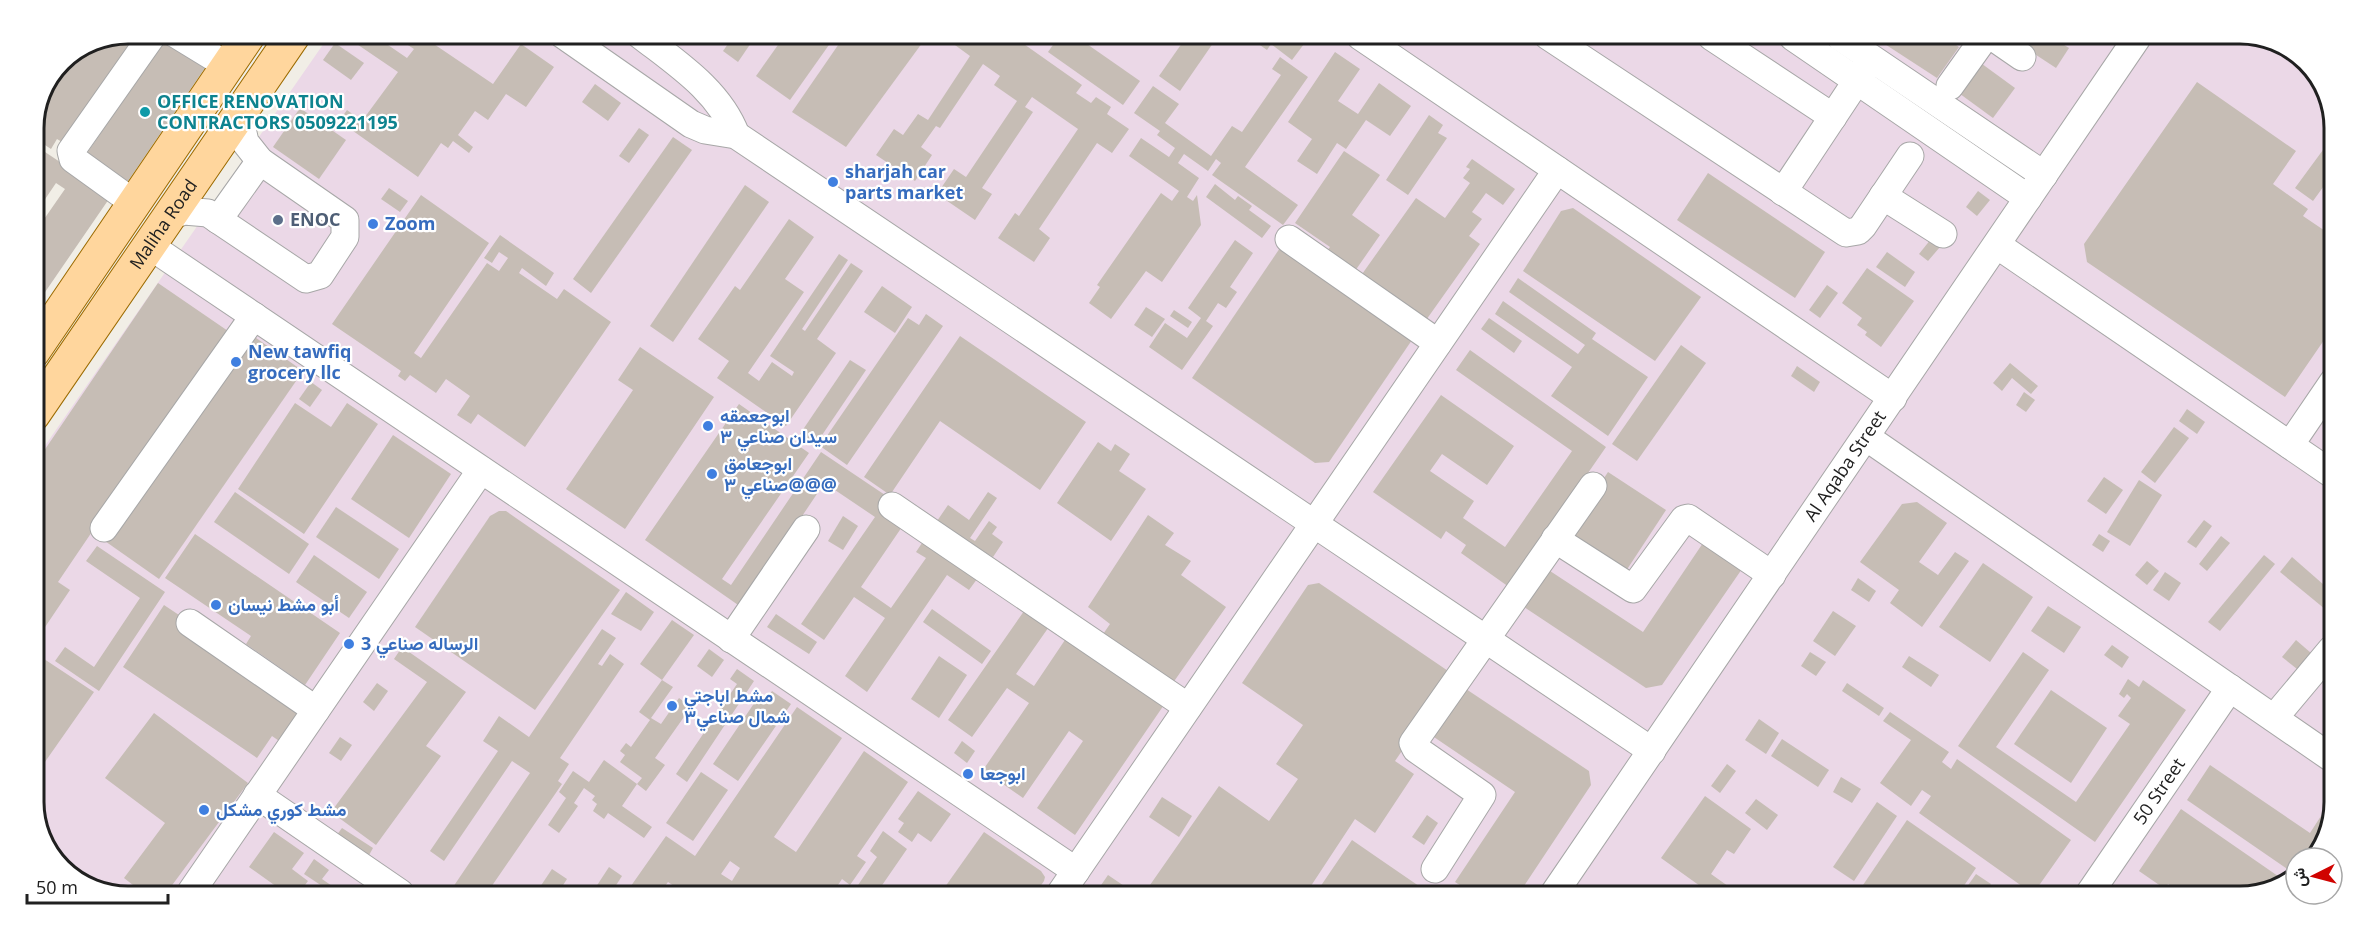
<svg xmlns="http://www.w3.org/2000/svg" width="2368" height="930" viewBox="0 0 2368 930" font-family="'Open Sans',Vazirmatn,sans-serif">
  <rect width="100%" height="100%" fill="#f1eee6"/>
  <polygon fill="#ebd8e7" points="331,33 2271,38 2316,70 2335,121 2330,833 2296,858 2296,877 2293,881 2241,897 97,892 53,860 33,809 33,463"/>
  <g fill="#c6bdb5" fill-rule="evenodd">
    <polygon points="128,33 150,33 72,148 57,139 51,149 33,137 33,122 61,61"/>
    <polygon points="168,34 209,62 122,190 81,162"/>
    <polygon points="342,34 372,34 407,58 414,49 391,34 419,34 493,84 521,44 554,67 526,107 506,94 488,120 475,111 458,135 473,147 469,153 453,141 448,148 441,143 418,177 339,121 347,110 362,121 398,72"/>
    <polygon points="735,34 751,43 738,62 723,51"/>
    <polygon points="785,35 836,35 790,100 756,76"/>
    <polygon points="845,35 928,35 846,147 792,112"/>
    <polygon points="945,35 1011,35 1082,85 1076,93 1091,103 1096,97 1111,107 1107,114 1129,129 1112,153 1097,143 1039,229 1050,238 1034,262 998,238 1015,213 1019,216 1078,129 1032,97 1025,107 1033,112 982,188 992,194 975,220 937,194 954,169 966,177 1017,101 994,85 1000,76 983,64 940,128 936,126 921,147 932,155 915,181 876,155 894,129 903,135 918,114 928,120 970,56 944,37"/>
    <polygon points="1060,35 1074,35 1140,81 1123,105 1048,52"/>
    <polygon points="1187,36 1218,36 1180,91 1159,76"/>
    <polygon points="1263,36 1310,36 1292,60 1271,44 1267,50 1257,43"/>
    <polygon points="1874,37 1945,37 1959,47 1937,78"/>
    <polygon points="2010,38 2053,38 2069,48 2056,68"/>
    <polygon points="335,43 364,63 351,80 323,60"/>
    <polygon points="1335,52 1360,69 1338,101 1358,114 1379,83 1411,106 1390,136 1366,120 1346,149 1337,143 1317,174 1297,161 1312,139 1288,122"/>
    <polygon points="1280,57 1308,77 1245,167 1298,205 1283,225 1212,175 1221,163 1216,159 1208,171 1184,154 1178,163 1199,178 1187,197 1193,201 1197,195 1201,225 1162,282 1146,271 1111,319 1089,303 1100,287 1097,285 1161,193 1172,201 1179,191 1129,156 1141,138 1169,157 1175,148 1157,135 1160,131 1134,113 1153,86 1179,104 1165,123 1211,156 1232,126 1242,132 1281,75 1272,69"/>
    <polygon points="1978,61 2015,88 1993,118 1956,91"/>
    <polygon points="2197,82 2296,151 2273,184 2308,209 2303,216 2334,237 2333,327 2285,397 2087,262 2084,244"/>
    <polygon points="595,84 621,103 608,121 582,102"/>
    <polygon points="300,108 346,140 319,179 273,147"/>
    <polygon points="1429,115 1443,125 1438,133 1447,138 1408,195 1386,180"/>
    <polygon points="2333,120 2334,172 2313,201 2295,188 2331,139 2323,134"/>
    <polygon points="639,128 649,135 629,163 619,156"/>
    <polygon points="673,137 692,150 591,293 573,279"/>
    <polygon points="33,144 111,196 41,298 33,292 33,235 65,189 56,183 33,217"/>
    <polygon points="1344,151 1380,175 1352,215 1380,235 1355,271 1327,251 1330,247 1295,223"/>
    <polygon points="1472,159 1515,189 1503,205 1486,193 1472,212 1482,219 1469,236 1480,244 1424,323 1360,277 1416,198 1445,218 1470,183 1463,178 1470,169 1466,167"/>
    <polygon points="1708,173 1825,252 1795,298 1677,220"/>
    <polygon points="1215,184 1235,200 1238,196 1252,206 1249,210 1271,226 1262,238 1206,197"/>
    <polygon points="745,185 769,202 673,342 650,326"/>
    <polygon points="389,188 408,201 400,212 381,199"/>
    <polygon points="1978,191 1990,200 1977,216 1966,207"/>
    <polygon points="421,195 489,243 414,353 421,358 487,263 499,271 508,258 499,252 492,263 484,258 500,235 554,273 546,286 522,268 519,273 557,299 564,289 611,322 525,447 478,414 471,424 457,415 470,396 446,379 436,393 410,375 405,381 398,376 401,371 332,324"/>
    <polygon points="1573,208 1701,297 1655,361 1523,271 1561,211"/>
    <polygon points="789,219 814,237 785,279 804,292 748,373 759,381 772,362 792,376 794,372 770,356 839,254 848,260 802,329 805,331 851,263 863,271 817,339 836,353 786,426 717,378 729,361 698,339 735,286 740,290"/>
    <polygon points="1931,239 1940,247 1928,261 1919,254"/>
    <polygon points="1235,240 1253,253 1230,287 1237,292 1226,308 1218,303 1206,321 1213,326 1182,370 1149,347 1165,323 1187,338 1201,318 1188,308"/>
    <polygon points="1282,245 1414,337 1329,462 1315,463 1192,378"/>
    <polygon points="1887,252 1915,272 1905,287 1876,267"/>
    <polygon points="1867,268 1914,301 1881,347 1865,335 1867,332 1857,325 1862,318 1842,303"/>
    <polygon points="1518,278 1596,333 1592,339 1648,377 1608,436 1551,396 1572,367 1495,314 1503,301 1578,354 1585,345 1509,292"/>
    <polygon points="158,283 228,331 58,582 70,590 39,636 33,632 33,467"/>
    <polygon points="1827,285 1838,293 1820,318 1809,310"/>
    <polygon points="882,286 912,307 895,333 864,312"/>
    <polygon points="1146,307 1165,319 1152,337 1134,325"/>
    <polygon points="1174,310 1192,322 1188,328 1170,316"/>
    <polygon points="926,314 943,326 847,465 820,446 908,318 919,325"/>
    <polygon points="1489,318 1522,341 1514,353 1481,329"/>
    <polygon points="246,331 303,371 159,579 102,539"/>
    <polygon points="960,336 1086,422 1040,490 940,421 890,495 864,477"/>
    <polygon points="1681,345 1706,363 1637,461 1612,444"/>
    <polygon points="640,347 714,397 625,529 566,489 633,390 618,380"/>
    <polygon points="1470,350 1606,447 1509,587 1461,553 1466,545 1446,531 1441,539 1373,492 1441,395 1514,446 1487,485 1442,454 1430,471 1474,501 1463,518 1505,547 1572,451 1456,370"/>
    <polygon points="850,360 866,370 816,444 800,434"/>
    <polygon points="2010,363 2038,386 2031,394 2012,378 2002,391 1993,383"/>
    <polygon points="1797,366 1820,382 1814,392 1791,376"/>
    <polygon points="311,382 322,390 310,407 299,399"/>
    <polygon points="2024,392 2035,400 2026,412 2016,405"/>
    <polygon points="295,403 331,427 347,403 378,424 304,534 238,489"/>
    <polygon points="739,404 809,453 722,579 731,585 821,452 888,497 906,521 861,587 891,608 926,558 916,552 924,540 980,575 969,590 947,575 867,692 845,676 885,618 854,597 824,640 801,624 875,517 835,490 840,483 829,476 741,607 645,540"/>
    <polygon points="2187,409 2205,422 2197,434 2179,421"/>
    <polygon points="2174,427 2189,438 2155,483 2141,472"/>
    <polygon points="393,435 451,474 409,538 351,499"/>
    <polygon points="1098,442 1111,451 1115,444 1130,454 1119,471 1146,489 1111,541 1057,503"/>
    <polygon points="1608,472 1666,510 1626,571 1568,533"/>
    <polygon points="2104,477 2123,490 2106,514 2087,501"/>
    <polygon points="2139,480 2162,495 2130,546 2107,532"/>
    <polygon points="235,492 309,544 289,574 214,522"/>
    <polygon points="988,492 997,498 970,538 975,541 989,521 997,527 992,534 1003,542 993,557 981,550 978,554 935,524 948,505 969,520"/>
    <polygon points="1917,502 1947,523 1919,562 1938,575 1955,552 1969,561 1922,627 1890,603 1899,590 1860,562 1902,504"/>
    <polygon points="336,507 399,549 379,579 316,537"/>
    <polygon points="499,511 506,511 620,590 535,710 415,627 490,516"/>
    <polygon points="1148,515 1174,533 1165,545 1191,561 1181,575 1226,607 1168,690 1097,643 1110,624 1088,607"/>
    <polygon points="843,516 858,526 843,550 828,541"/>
    <polygon points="2204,520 2212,526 2196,548 2187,542"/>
    <polygon points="195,534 340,633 305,685 246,644 251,636 165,578"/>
    <polygon points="2099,534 2110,541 2103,552 2092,545"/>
    <polygon points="2221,536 2230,543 2207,571 2199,564"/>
    <polygon points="1705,540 1744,566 1662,685 1646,688 1524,607 1547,569 1643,632"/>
    <polygon points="97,546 165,592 99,691 55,661 65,647 94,667 140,598 86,561"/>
    <polygon points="314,555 367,592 349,618 296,582"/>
    <polygon points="2264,555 2275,564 2220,631 2208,622"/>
    <polygon points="2292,557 2332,592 2331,614 2280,572"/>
    <polygon points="2147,561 2159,571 2147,585 2135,575"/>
    <polygon points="1983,563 2033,597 1990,662 1939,627"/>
    <polygon points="2165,572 2181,583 2169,601 2153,590"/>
    <polygon points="1858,578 1876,591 1869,602 1851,590"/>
    <polygon points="1319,583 1454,675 1395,761 1414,774 1375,833 1355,819 1305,895 1163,894 1150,885 1219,786 1269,821 1298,779 1276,764 1303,725 1242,683 1308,585"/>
    <polygon points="626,592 654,612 641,631 611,614"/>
    <polygon points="1029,604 1053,621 1016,674 1034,686 1071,631 1168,699 1075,835 1037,808 1083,741 1069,731 1023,798 983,770 1029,703 1007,688 972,737 948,720"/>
    <polygon points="164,605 182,617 176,625 293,705 304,717 285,745 272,736 257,758 123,667"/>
    <polygon points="2048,606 2081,627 2064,653 2031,631"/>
    <polygon points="932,609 991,651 982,664 923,622"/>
    <polygon points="1833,611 1856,626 1835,656 1813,641"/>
    <polygon points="776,614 817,642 809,654 767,627"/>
    <polygon points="672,620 694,635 662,680 640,664"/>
    <polygon points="602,629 616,638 598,664 602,666 610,654 624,664 560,758 569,764 558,781 562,784 487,893 449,893 530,773 512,761 444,861 430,851 498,751 483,741 499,716 529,737"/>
    <polygon points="2296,640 2311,653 2297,669 2282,657"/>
    <polygon points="2112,645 2129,657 2122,668 2104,655"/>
    <polygon points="402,647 466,692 426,746 441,756 376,845 331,812 427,682 394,659"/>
    <polygon points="709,649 724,660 712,677 697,666"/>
    <polygon points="1810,652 1826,662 1816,676 1801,666"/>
    <polygon points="2023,652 2049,670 1996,747 2076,802 2130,724 2118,716 2131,698 2127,694 2124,698 2119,694 2128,679 2139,687 2143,680 2186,710 2095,842 1958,746"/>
    <polygon points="35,653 94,692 40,769 33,765 37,754 33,751 36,741 33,739 33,656"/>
    <polygon points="939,656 967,675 939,718 911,699"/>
    <polygon points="1909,656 1939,675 1931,687 1902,667"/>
    <polygon points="737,669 754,681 687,782 676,774 737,684 730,679"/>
    <polygon points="662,680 673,687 651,718 661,724 679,698 691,707 655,758 665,765 646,791 637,784 642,778 620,762 625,755 620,751 626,743 631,747 650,720 639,712"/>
    <polygon points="377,683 388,691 374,711 363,702"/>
    <polygon points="1847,683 1884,708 1879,716 1842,691"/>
    <polygon points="1460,685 1589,771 1591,785 1518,895 1475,895 1455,882 1515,792 1428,733"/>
    <polygon points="2051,690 2107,728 2071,783 2014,744"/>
    <polygon points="772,691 791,704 738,781 713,764 757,699 763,704"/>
    <path d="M 797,707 L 842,738 L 774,837 L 796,852 L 864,751 L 908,782 L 857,856 L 866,862 L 850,885 L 842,879 L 832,894 L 777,893 L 771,889 L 768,893 L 684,893 L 668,882 L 660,893 L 626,893 L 666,836 L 695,856 ZM 730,861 L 740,868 L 732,881 L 721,874 Z"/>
    <polygon points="1890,712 1949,752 1942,762 1951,769 1957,759 2071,840 2033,894 1919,813 1931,796 1922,790 1911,806 1880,783 1911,740 1883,721"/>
    <polygon points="154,713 248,783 167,892 142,892 124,878 165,823 105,778"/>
    <polygon points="1759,719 1779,733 1766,754 1745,740"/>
    <polygon points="340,737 352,745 341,761 329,753"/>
    <polygon points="1782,739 1829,770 1818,787 1771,756"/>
    <polygon points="962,741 975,751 967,763 954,753"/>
    <polygon points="604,760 637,784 622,806 652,827 644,838 608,813 604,819 593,811 597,804 592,800 595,796 584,788 574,803 578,806 559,833 548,825 566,798 559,792 573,771 589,782"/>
    <polygon points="1727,764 1736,771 1720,793 1711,786"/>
    <polygon points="2210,765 2310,833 2330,802 2330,833 2311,858 2296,858 2296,875 2187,800"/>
    <polygon points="701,772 728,790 693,841 666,823"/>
    <polygon points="1841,777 1861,789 1852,803 1833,792"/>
    <polygon points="918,791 951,814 931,842 918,833 912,842 898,832 904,823 898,819"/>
    <polygon points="1705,796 1751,829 1734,854 1727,850 1711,874 1742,896 1714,896 1661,858"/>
    <polygon points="1162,797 1192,816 1179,837 1149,817"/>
    <polygon points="1756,799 1778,815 1767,830 1745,813"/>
    <polygon points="1877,802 1897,816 1854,881 1833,867"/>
    <polygon points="2181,809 2207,827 2288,883 2241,897 2187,897 2168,884 2165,889 2139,871"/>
    <polygon points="1427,815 1438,823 1424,845 1412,837"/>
    <polygon points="1907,820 1976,868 1957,896 1874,896 1861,888"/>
    <polygon points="342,828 373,848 368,857 336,836"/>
    <polygon points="883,831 907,849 876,894 852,894 877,857 870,851"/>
    <polygon points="274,832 304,853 292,869 308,881 300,892 284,892 249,867"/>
    <polygon points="984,832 1041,871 1045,877 1044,881 1035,894 940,894"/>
    <polygon points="1352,840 1381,860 1432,895 1325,895 1318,890"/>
    <polygon points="314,859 329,870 322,879 335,888 331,892 304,874"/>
    <polygon points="609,867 622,876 611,893 592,893"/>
    <polygon points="552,869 567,879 558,893 536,893"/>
    <polygon points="1976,874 1991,884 1982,896 1972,896 1964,891"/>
    <polygon points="1108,875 1136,894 1095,894"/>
    <polygon points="2136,887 2150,897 2130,897"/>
  </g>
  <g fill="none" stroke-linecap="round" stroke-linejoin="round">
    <defs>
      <g id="minor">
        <polyline points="174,33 228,66"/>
        <polyline points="562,34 691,124 705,130 736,135 1652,751"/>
        <path d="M 639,34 C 676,63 719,90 736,135"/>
        <polyline points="1360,36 1893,398"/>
        <polyline points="1548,36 1846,233 1858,231 1863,226 1910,156"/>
        <polyline points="1712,37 1833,117"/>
        <polyline points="1793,37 2028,198"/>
        <polyline points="1840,37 2044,175"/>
        <polyline points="1993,37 2022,57"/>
        <polyline points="1950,86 1985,37"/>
        <polyline points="1783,192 1866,67"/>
        <polyline points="1883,196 1943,234"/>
        <polyline points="134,203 73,159 71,151 154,33"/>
        <polyline points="170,216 184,211 208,213 306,279 320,275 345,237 345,220 260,161 245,142 239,115"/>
        <polyline points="218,220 260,161"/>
        <polyline points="1289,239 1438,343"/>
        <polyline points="1997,245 2332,474"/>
        <polyline points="150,246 1076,871"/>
        <polyline points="1866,437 2330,757"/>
        <polyline points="2290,445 2333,382"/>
        <polyline points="892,506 1188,707"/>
        <polyline points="104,528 254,316"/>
        <polyline points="1555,539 1633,589 1684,519 1688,518 1772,575"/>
        <polyline points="190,623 316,710"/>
        <polyline points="731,639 806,529"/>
        <polyline points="2274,718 2331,650"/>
        <polyline points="257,795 400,893"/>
        <polyline points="1435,869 1482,795 1416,749 1413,743 1593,486"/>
        <polyline points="191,892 481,470"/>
        <polyline points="1060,894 1557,170"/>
        <path id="s1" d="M 1553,895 L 2137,38"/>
        <path id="s2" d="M 2087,897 L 2230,688"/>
      </g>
      <g id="major">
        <polyline points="33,352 250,33"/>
        <path id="s3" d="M 33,415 L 295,33"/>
      </g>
    </defs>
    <use href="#minor" stroke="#a7a7a7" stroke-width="29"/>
    <use href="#major" stroke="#9c6b00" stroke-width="35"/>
    <use href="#minor" stroke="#fff" stroke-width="27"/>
    <use href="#major" stroke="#ffd69d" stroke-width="33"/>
  </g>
  <circle fill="#0f9aa8" stroke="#fff" stroke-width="2" cx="145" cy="112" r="6"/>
  <g fill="#3f7fe0" stroke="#fff" stroke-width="2">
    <circle cx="833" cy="182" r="6"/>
    <circle cx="373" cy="224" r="6"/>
    <circle cx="236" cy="362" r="6"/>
    <circle cx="708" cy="426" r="6"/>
    <circle cx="712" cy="474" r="6"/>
    <circle cx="216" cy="605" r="6"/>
    <circle cx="349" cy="644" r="6"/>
    <circle cx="672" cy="706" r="6"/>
    <circle cx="968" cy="774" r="6"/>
    <circle cx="204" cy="810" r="6"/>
  </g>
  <circle fill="#5c6f8a" stroke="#fff" stroke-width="2" cx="278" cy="220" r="6"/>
  <g text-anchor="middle" stroke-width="4.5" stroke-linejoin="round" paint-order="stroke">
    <g font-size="18" font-weight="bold" fill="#0d838f" stroke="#fff" text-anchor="start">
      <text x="157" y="108">OFFICE RENOVATION<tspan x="157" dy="21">CONTRACTORS 0509221195</tspan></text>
    </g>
    <g font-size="18" font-weight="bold" fill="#366cbe" stroke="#fff" text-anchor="start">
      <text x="845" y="178">sharjah car<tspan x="845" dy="21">parts market</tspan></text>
      <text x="385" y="230">Zoom</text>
      <text x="248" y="358">New tawfiq<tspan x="248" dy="21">grocery llc</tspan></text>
      <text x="720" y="422">ابوجعمقه<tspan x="720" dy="21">سيدان صناعي ٣</tspan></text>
      <text x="724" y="470">ابوجعامق<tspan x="724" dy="21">صناعي ٣@@@</tspan></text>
      <text x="228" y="611">أبو مشط نيسان</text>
      <text x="361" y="650">الرساله صناعي 3</text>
      <text x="684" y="702">مشط اباجتي<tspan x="684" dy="21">شمال صناعي٣</tspan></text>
      <text x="980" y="780">ابوجعا</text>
      <text x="216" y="816">مشط كوري مشكل</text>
    </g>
    <g font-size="18" font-weight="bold" fill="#4e5e75" stroke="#fff" text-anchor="start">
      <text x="290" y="226">ENOC</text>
    </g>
    <g font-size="18" fill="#202020" stroke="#fff">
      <text dy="6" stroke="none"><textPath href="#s3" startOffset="231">Maliha Road</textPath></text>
      <text dy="6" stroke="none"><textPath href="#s1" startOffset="519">Al Aqaba Street</textPath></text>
      <text dy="6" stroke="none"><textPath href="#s2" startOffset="128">50 Street</textPath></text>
    </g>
  </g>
  <path d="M0 0H2368V930H0ZM128 44H2240A84 84 0 0 1 2324 128V802A84 84 0 0 1 2240 886H128A84 84 0 0 1 44 802V128A84 84 0 0 1 128 44Z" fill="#fff" fill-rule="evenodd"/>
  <path fill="none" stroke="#202020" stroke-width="3" d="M128 44H2240A84 84 0 0 1 2324 128V802A84 84 0 0 1 2240 886H128A84 84 0 0 1 44 802V128A84 84 0 0 1 128 44Z"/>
  <g transform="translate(2314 876) rotate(264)"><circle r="28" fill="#ffffff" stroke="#a6a6a6" stroke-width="1.5"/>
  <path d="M0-4.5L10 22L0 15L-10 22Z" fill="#d00300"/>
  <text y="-9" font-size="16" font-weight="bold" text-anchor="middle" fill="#202020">ش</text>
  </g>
  <path d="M27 894v9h141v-9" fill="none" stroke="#202020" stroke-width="3"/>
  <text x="36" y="894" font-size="18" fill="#202020" stroke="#ffffff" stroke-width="4.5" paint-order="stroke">50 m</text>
</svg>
